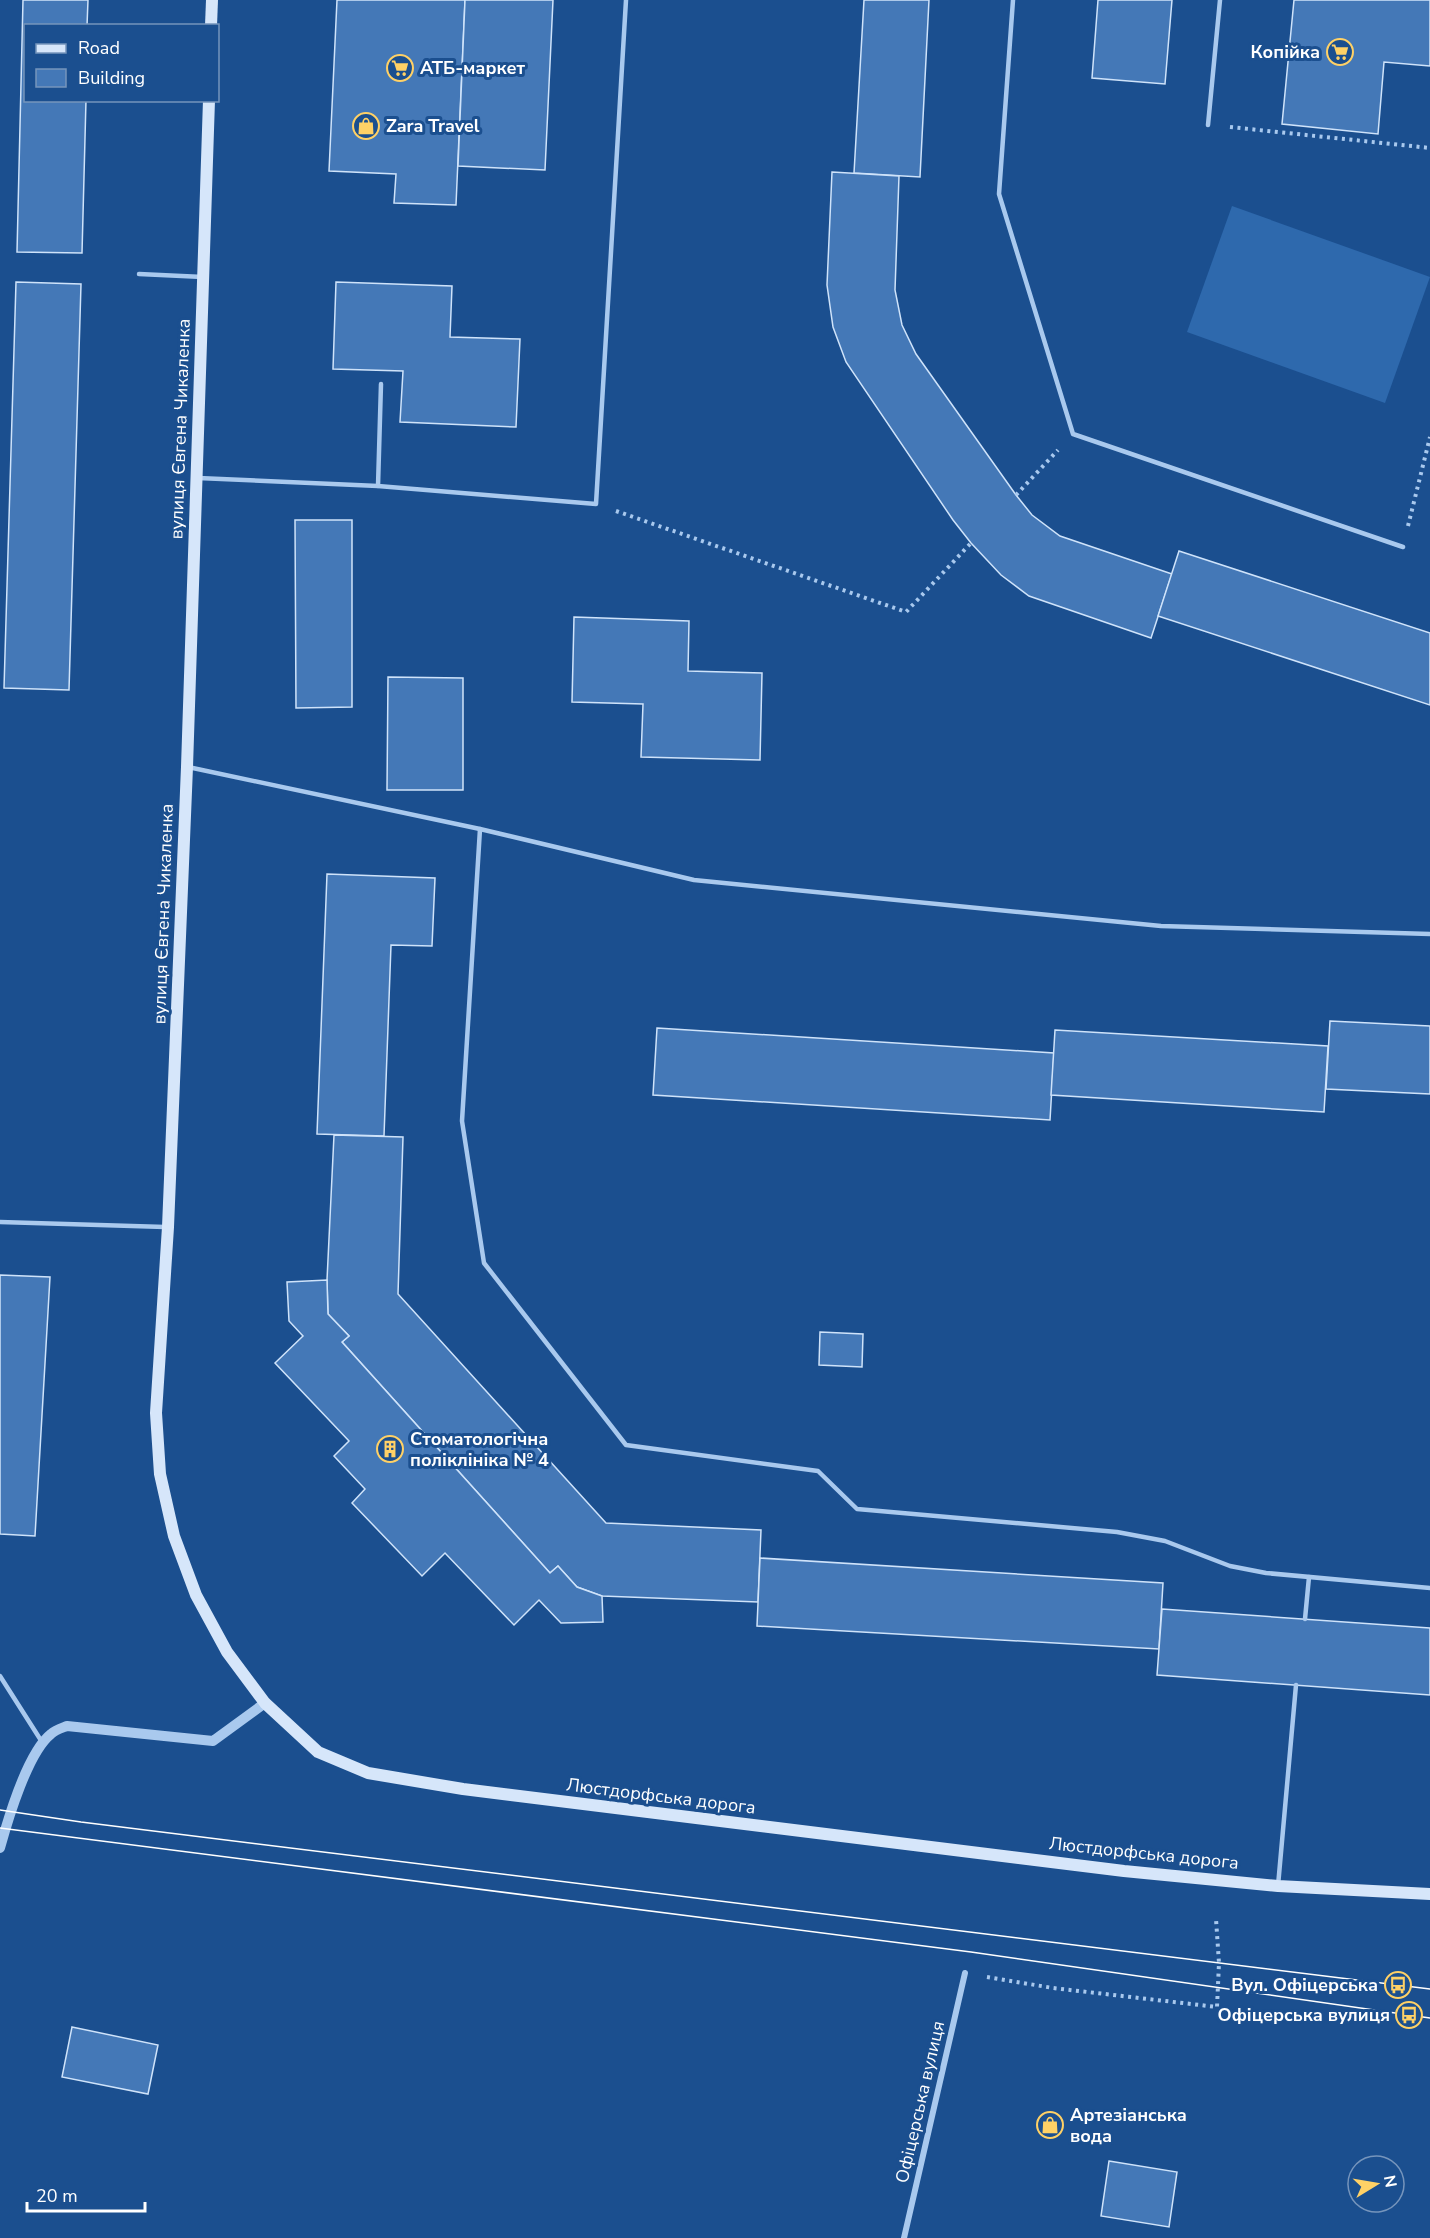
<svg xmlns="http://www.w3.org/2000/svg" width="1430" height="2238" viewBox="0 0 1430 2238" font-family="'Nunito Sans',sans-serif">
  <rect width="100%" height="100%" fill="#1b4f8f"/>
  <polygon fill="#2e69ad" points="1232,206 1430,277 1385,403 1187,332"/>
  <g fill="#4478b7" stroke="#cfe3fa" stroke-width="1.5">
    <polygon points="23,0 88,0 87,26 26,26 26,100 86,100 82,253 17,252"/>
    <polygon points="337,0 465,0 456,205 394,203 396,174 329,171"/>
    <polygon points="465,0 553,0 545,170 458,166"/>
    <polygon points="864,0 929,0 920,177 854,173"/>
    <polygon points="1098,0 1172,0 1165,84 1092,78"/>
    <polygon points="1294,0 1430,0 1430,66 1384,62 1378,134 1282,124"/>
    <polygon points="832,172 899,176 895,290 902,325 916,354 1016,495 1032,515 1060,536 1172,574 1151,638 1029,596 1001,575 971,543 953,520 846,362 833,327 827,285"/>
    <polygon points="16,282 81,284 69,690 4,688"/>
    <polygon points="336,282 452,286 450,337 520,339 516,427 400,422 403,371 333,369"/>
    <polygon points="295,520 352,520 352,707 296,708"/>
    <polygon points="1179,551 1430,633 1430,705 1158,616"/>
    <polygon points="574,617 689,621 688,671 762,673 760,760 641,757 643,704 572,702"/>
    <polygon points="388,677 463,678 463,790 387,790"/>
    <polygon points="327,874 435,878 432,946 391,945 384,1136 317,1134"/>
    <polygon points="1330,1021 1430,1026 1430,1094 1326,1089"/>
    <polygon points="657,1028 1054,1053 1050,1120 653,1095"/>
    <polygon points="1055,1030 1328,1046 1324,1112 1051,1095"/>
    <polygon points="334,1135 403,1137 398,1294 606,1523 761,1530 758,1602 602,1596 577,1587 558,1566 550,1573 342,1342 349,1336 328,1314 327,1280"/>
    <polygon points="0,1275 50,1277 35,1536 0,1534"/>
    <polygon points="327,1280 328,1314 349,1336 342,1342 550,1573 558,1566 577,1587 602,1596 603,1622 561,1623 539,1600 514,1625 445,1553 422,1576 352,1503 365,1489 334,1456 349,1441 275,1363 303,1336 289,1321 287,1282"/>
    <polygon points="820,1332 863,1334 862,1367 819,1365"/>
    <polygon points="760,1558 1163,1583 1159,1649 757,1626"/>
    <polygon points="1162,1609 1430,1628 1430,1695 1157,1675"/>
    <polygon points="72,2027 158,2045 148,2094 62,2077"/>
    <polygon points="1109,2161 1177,2172 1169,2227 1101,2216"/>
  </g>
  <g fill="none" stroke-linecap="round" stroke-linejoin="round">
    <g stroke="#a9c9ee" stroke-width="4" stroke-dasharray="3 4.5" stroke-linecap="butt">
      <polyline points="1230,127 1430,148"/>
      <polyline points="1016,495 1058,450"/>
      <polyline points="616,511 906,612 971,543"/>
      <polyline points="1408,526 1430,437"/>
      <polyline points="987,1977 1053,1988 1217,2007 1219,1963 1216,1919"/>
    </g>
    <g stroke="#a9c9ee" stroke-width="4.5">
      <polyline points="1013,0 999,194 1073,434 1403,547"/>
      <polyline points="1208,125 1220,0"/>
      <polyline points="139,274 203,277"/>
      <polyline points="381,384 378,486 596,504 626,0"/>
      <polyline points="198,478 378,486"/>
      <polyline points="188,767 480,829 694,880 1161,926 1430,934"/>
      <polyline points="480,829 462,1121 484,1263 626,1445 818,1471 857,1509 1117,1532 1165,1541 1230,1566 1266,1573 1430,1588"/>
      <polyline points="0,1222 165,1227"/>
      <polyline points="1305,1619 1309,1577"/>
      <polyline points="0,1676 42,1742"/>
      <polyline points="1278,1886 1296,1685"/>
    </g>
    <polyline stroke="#a9c9ee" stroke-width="6" points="904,2238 965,1973"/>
    <path stroke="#a9c9ee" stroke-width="10" d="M 0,1848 C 8,1819 28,1752 51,1734 C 55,1730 62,1728 67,1726 L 213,1741 L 265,1703"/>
    <g stroke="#d6e6fa" stroke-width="12">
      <polyline points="211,26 212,0"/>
      <polyline points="209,100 187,767 168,1227 156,1413 160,1474 174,1536 196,1595 227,1652 265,1703 318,1752 368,1773 463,1789 1124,1871 1278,1886 1430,1894"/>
    </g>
    <g stroke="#fff" stroke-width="1.5">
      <polyline points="0,1810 81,1822 1430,1989"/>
      <polyline points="0,1828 971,1952 1430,2018"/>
    </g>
  </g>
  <defs>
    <symbol id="supermarket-ring" viewBox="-11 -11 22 22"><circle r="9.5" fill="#1b4f8f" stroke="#ffd166" stroke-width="1.5"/><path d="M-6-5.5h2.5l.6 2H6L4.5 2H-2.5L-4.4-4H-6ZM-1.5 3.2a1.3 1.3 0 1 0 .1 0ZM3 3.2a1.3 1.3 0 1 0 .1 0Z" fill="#ffd166"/></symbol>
    <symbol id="shop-ring" viewBox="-11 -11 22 22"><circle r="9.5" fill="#1b4f8f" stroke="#ffd166" stroke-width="1.5"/><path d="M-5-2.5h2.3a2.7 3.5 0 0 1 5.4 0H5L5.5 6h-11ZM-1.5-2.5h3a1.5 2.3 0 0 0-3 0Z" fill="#ffd166"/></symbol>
    <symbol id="building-ring" viewBox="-11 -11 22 22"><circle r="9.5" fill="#1b4f8f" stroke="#ffd166" stroke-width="1.5"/><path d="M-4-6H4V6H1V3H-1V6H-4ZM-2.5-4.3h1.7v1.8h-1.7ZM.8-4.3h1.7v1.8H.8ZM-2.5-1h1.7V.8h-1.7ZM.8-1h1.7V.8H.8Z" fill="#ffd166"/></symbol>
    <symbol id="bus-ring" viewBox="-11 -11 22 22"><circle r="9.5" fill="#1b4f8f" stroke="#ffd166" stroke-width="1.5"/><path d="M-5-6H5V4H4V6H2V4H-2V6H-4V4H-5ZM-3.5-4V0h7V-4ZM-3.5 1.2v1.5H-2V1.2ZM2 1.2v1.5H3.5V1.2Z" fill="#ffd166"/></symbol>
  </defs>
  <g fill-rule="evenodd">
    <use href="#supermarket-ring" x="1325" y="37" width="30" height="30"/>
    <use href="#supermarket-ring" x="385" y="53" width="30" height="30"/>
    <use href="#shop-ring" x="351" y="111" width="30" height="30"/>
    <use href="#building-ring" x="375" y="1434" width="30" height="30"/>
    <use href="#bus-ring" x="1383" y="1970" width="30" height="30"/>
    <use href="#bus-ring" x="1394" y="2000" width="30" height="30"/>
    <use href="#shop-ring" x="1035" y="2110" width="30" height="30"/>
  </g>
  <g text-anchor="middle" stroke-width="6" stroke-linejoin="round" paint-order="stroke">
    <g font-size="18" font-weight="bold" fill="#fff" stroke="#1b4f8f" text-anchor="start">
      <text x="1320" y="58" text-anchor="end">Копійка</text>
      <text x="420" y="74">АТБ-маркет</text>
      <text x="386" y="132">Zara Travel</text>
      <text x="410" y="1445">Стоматологічна<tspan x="410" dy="21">поліклініка № 4</tspan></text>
      <text x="1378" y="1991" text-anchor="end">Вул. Офіцерська</text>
      <text x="1390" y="2021" text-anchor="end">Офіцерська вулиця</text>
      <text x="1070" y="2121">Артезіанська<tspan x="1070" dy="21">вода</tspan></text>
    </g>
    <g font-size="18" fill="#fff" stroke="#1b4f8f">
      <text transform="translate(180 429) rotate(-88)" y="6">вулиця Євгена Чикаленка</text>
      <text transform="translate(163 914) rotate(-88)" y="6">вулиця Євгена Чикаленка</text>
      <text transform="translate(661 1796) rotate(7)" y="6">Люстдорфська дорога</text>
      <text transform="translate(1144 1853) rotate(6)" y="6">Люстдорфська дорога</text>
      <text transform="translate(920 2102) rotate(-77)" y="6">Офіцерська вулиця</text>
    </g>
  </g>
  <rect x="24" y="24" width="195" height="78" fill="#1b4f8f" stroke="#7695bc" stroke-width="1.5"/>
  <rect x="36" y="44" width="30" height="9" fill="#d6e6fa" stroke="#7695bc" stroke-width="1.5"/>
  <text x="78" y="54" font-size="18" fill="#ffffff">Road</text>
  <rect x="36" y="69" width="30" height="18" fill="#4478b7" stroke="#7695bc" stroke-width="1.5"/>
  <text x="78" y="84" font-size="18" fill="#ffffff">Building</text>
  <g transform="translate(1376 2184) rotate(79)"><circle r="28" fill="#1b4f8f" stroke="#7695bc" stroke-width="1.5"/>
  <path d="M0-4.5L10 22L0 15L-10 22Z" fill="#ffd166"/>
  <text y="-9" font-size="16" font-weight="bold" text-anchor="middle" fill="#ffffff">N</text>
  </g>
  <path d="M27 2202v9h118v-9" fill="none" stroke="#ffffff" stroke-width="3"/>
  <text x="36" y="2202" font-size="18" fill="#ffffff" stroke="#1b4f8f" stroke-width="4.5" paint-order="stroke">20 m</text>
</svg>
